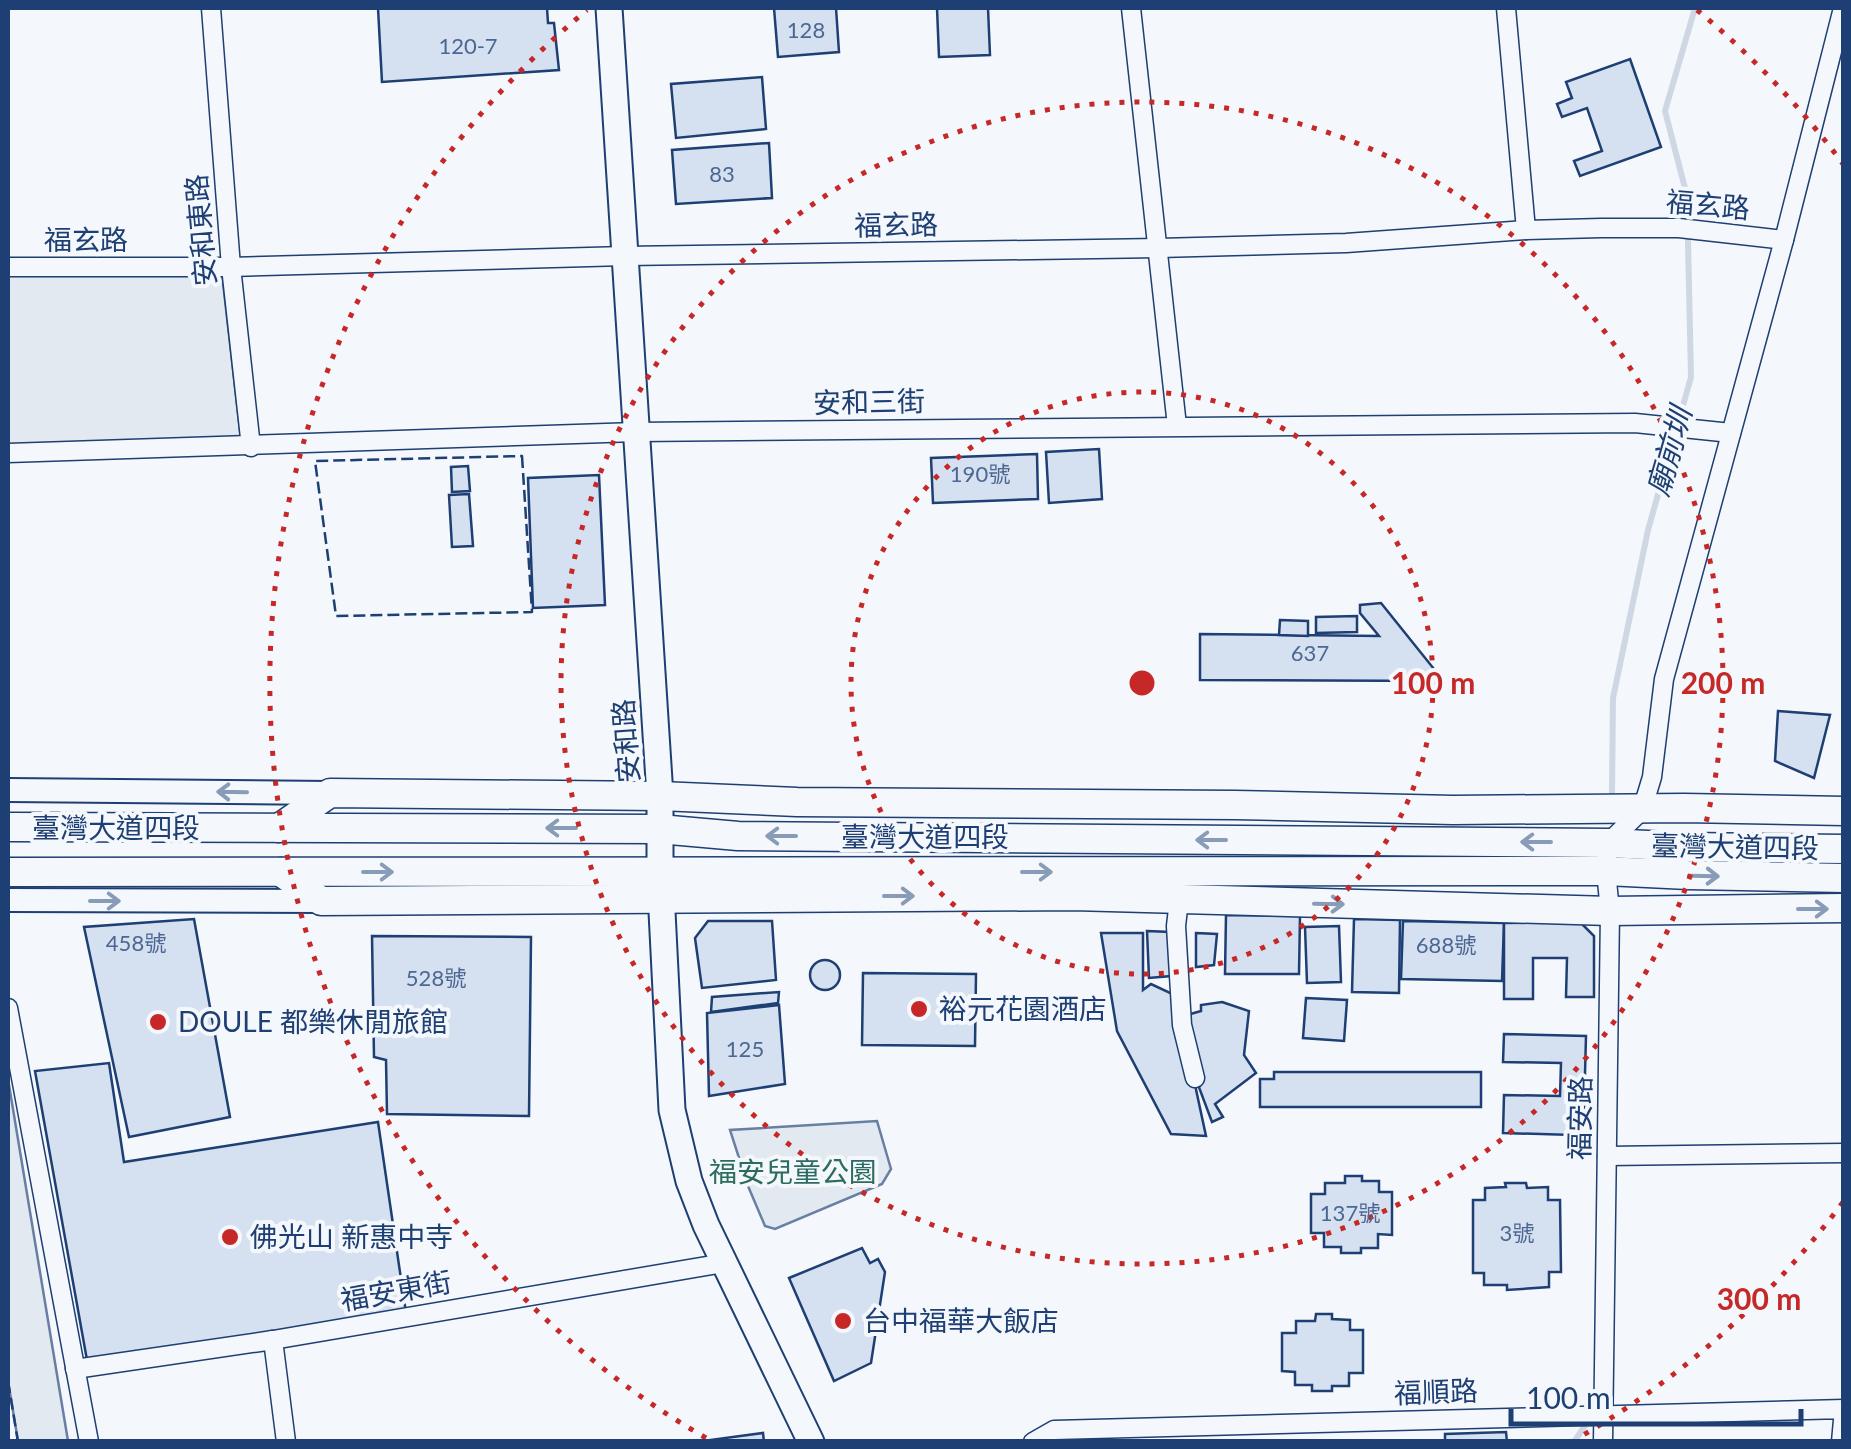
<svg xmlns="http://www.w3.org/2000/svg" width="1851" height="1449" viewBox="0 0 1851 1449" font-family="Lato,'Noto Sans TC',sans-serif">
  <rect width="100%" height="100%" fill="#f4f7fb"/>
  <g fill="#e3e9f0" stroke="#687fa3" stroke-width="2.5">
    <polygon points="222,274 241,439 8,446 8,275"/>
    <polygon points="8,1079 68,1441 18,1441 8,1381"/>
    <polygon points="877,1121 891,1169 882,1184 775,1229 765,1226 748,1186 730,1130"/>
  </g>
  <g fill="none" stroke-linecap="round" stroke-linejoin="round">
    <g stroke="#cfd7e4" stroke-width="6">
      <polyline points="1612,792 1613,698 1648,530 1691,377 1687,196 1665,111 1695,8"/>
      <polyline points="1574,1442 1590,1418"/>
    </g>
  </g>
  <g fill="#d5e0f0" stroke="#1d3f73" stroke-width="2.5">
    <polygon points="378,8 547,8 548,23 554,23 559,70 382,82"/>
    <polygon points="774,8 836,8 839,52 778,57"/>
    <polygon points="937,8 988,8 990,55 939,57"/>
    <polygon points="1630,59 1661,147 1580,176 1574,161 1602,151 1587,108 1562,117 1557,104 1572,98 1566,82"/>
    <polygon points="762,77 766,129 676,138 671,84"/>
    <polygon points="769,143 772,198 676,204 672,150"/>
    <polygon points="1099,449 1102,499 1049,503 1046,452"/>
    <polygon points="1037,454 1038,499 933,503 931,458"/>
    <polygon points="468,466 470,491 452,492 451,467"/>
    <polygon points="599,475 605,605 533,608 528,478"/>
    <polygon points="469,494 473,546 452,547 449,495"/>
    <polygon points="1381,603 1434,669 1438,681 1200,680 1200,634 1379,636 1360,613 1360,605"/>
    <polygon points="1357,616 1357,632 1316,633 1316,617"/>
    <polygon points="1280,620 1308,621 1308,636 1279,635"/>
    <polygon points="1778,711 1830,715 1814,778 1775,761"/>
    <polygon points="1226,915 1300,916 1299,974 1225,974"/>
    <polygon points="194,919 230,1117 129,1137 84,927"/>
    <polygon points="1354,919 1400,920 1399,993 1352,992"/>
    <polygon points="708,921 772,921 776,980 702,988 695,938"/>
    <polygon points="1403,921 1504,923 1502,981 1401,979"/>
    <polygon points="1580,922 1594,936 1594,997 1566,997 1567,958 1533,958 1533,999 1504,999 1504,923"/>
    <polygon points="1339,926 1341,982 1307,983 1305,927"/>
    <polygon points="1147,931 1171,932 1171,976 1149,978"/>
    <polygon points="1101,933 1143,933 1143,990 1151,984 1179,997 1183,1029 1206,1136 1171,1134 1117,1031"/>
    <polygon points="1196,933 1217,934 1214,965 1196,967"/>
    <polygon points="372,936 531,937 529,1116 387,1114 386,1060 374,1057"/>
    <circle cx="825" cy="975" r="15"/>
    <polygon points="863,973 976,974 975,1046 862,1045"/>
    <polygon points="779,992 778,1003 711,1012 712,997"/>
    <polygon points="1306,998 1347,1000 1344,1041 1303,1038"/>
    <polygon points="1222,1002 1249,1011 1244,1055 1256,1073 1215,1104 1223,1117 1212,1122 1197,1082 1187,1015 1201,1011 1201,1005"/>
    <polygon points="779,1005 785,1084 709,1096 707,1013"/>
    <polygon points="1504,1034 1586,1036 1584,1112 1574,1111 1573,1135 1503,1133 1504,1095 1560,1096 1561,1063 1503,1062"/>
    <polygon points="109,1063 124,1162 378,1122 406,1313 87,1360 35,1071"/>
    <polygon points="1274,1072 1481,1072 1481,1107 1260,1107 1260,1079 1274,1079"/>
    <polygon points="1345,1176 1362,1176 1362,1181 1379,1181 1379,1192 1392,1192 1392,1235 1378,1234 1378,1248 1361,1248 1361,1253 1341,1253 1341,1247 1324,1247 1324,1233 1311,1233 1311,1194 1325,1194 1325,1183 1345,1183"/>
    <polygon points="1505,1183 1526,1183 1527,1188 1548,1187 1548,1200 1560,1200 1561,1272 1549,1272 1549,1287 1507,1290 1507,1285 1484,1285 1484,1273 1473,1273 1473,1200 1485,1200 1485,1188 1506,1187"/>
    <polygon points="862,1248 870,1263 878,1259 885,1272 871,1363 834,1381 789,1278"/>
    <polygon points="1316,1314 1332,1314 1332,1319 1350,1320 1350,1330 1363,1330 1363,1373 1349,1373 1349,1386 1332,1386 1332,1391 1312,1391 1312,1385 1295,1385 1295,1372 1282,1371 1282,1333 1296,1333 1296,1321 1315,1321"/>
    <polygon points="1506,1432 1507,1442 1445,1442 1445,1434"/>
    <polygon points="763,1433 764,1442 710,1442 710,1440"/>
  </g>
  <g fill="none" stroke-linecap="round" stroke-linejoin="round">
    <defs>
      <g id="minor">
        <polyline points="211,8 231,267 251,447"/>
        <polyline points="1131,8 1177,426"/>
        <polyline points="1506,8 1526,230"/>
        <polyline points="8,267 231,267 625,256 1159,248 1346,243 1526,230 1601,228 1679,228 1784,240"/>
        <polyline points="8,453 636,432 1635,423 1731,433"/>
        <polyline points="1179,900 1176,926 1182,1025 1195,1078"/>
        <polyline points="8,1008 89,1442"/>
        <polyline points="1607,1156 1844,1153"/>
        <polyline points="273,1340 286,1442"/>
        <polyline points="75,1369 273,1340 724,1263"/>
        <polyline points="1033,1442 1054,1430 1844,1409 1841,1442"/>
        <polyline points="1603,1442 1610,911 1606,871 1608,843 1642,810 1652,777 1664,679 1784,240 1843,8"/>
      </g>
      <g id="tertiary">
        <polyline points="8,790 330,793"/>
        <polyline points="8,900 321,901"/>
      </g>
      <polyline id="secondary" points="609,8 660,796 660,872 672,1110 689,1181 706,1225 811,1442"/>
      <g id="primary">
        <polyline points="8,827 659,829 738,836 1608,843 1687,847 1844,849"/>
        <polyline points="279,828 330,793 660,796 797,802 1235,805 1453,810 1684,808 1844,811"/>
        <polyline points="8,872 1606,871 1688,875 1844,878"/>
        <polyline points="281,872 321,901 1073,896 1610,911 1844,908"/>
      </g>
    </defs>
    <use href="#minor" stroke="#1d3f73" stroke-width="21"/>
    <use href="#tertiary" stroke="#1d3f73" stroke-width="26"/>
    <use href="#secondary" stroke="#1d3f73" stroke-width="29"/>
    <use href="#primary" stroke="#1d3f73" stroke-width="31"/>
    <use href="#minor" stroke="#f4f7fb" stroke-width="18"/>
    <use href="#tertiary" stroke="#f4f7fb" stroke-width="22"/>
    <use href="#secondary" stroke="#f4f7fb" stroke-width="25"/>
    <use href="#primary" stroke="#f4f7fb" stroke-width="28"/>
    <g stroke="#1d3f73" stroke-width="2.5" stroke-dasharray="12 5" stroke-linecap="butt">
      <polygon points="522,456 532,612 336,616 315,461"/>
      <polyline points="8,1381 18,1442"/>
    </g>
  </g>
  <defs><path id="oneway-shaft" d="M-6 0H5M1.5-3L5.5 0L1.5 3" fill="none" stroke-width="1.6" stroke-linecap="round" stroke-linejoin="round" transform="scale(2.5)"/></defs>
  <g stroke="#889bb7">
    <use href="#oneway-shaft" transform="translate(232 792) rotate(-179)"/>
    <use href="#oneway-shaft" transform="translate(561 828) rotate(-180)"/>
    <use href="#oneway-shaft" transform="translate(781 836) rotate(-180)"/>
    <use href="#oneway-shaft" transform="translate(1211 840) rotate(-180)"/>
    <use href="#oneway-shaft" transform="translate(1536 842) rotate(-180)"/>
    <use href="#oneway-shaft" transform="translate(378 872)"/>
    <use href="#oneway-shaft" transform="translate(1037 872)"/>
    <use href="#oneway-shaft" transform="translate(1704 876) rotate(1)"/>
    <use href="#oneway-shaft" transform="translate(899 896)"/>
    <use href="#oneway-shaft" transform="translate(105 901)"/>
    <use href="#oneway-shaft" transform="translate(1329 904) rotate(1)"/>
    <use href="#oneway-shaft" transform="translate(1813 909)"/>
  </g>
  <g fill="none" stroke="#c62828" stroke-width="5" stroke-dasharray="5 10">
    <circle cx="1142" cy="683" r="291"/>
    <circle cx="1142" cy="683" r="581"/>
    <path d="M1843 1202A872 872 0 0 1 1578 1438M706 1438A872 872 0 0 1 587 10M1697 10A872 872 0 0 1 1843 164"/>
  </g>
  <g fill="#c62828" stroke="#f4f7fb" stroke-width="4">
    <circle cx="919" cy="1009" r="10"/>
    <circle cx="158" cy="1022" r="10"/>
    <circle cx="230" cy="1237" r="10"/>
    <circle cx="843" cy="1321" r="10"/>
  </g>
  <g text-anchor="middle" stroke-width="8" stroke-linejoin="round" paint-order="stroke">
    <g font-size="22" fill="#4b6792">
      <text x="806" y="38">128</text>
      <text x="468" y="54">120-7</text>
      <text x="722" y="182">83</text>
      <text x="980" y="482">190號</text>
      <text x="1310" y="661">637</text>
      <text x="136" y="951">458號</text>
      <text x="1446" y="953">688號</text>
      <text x="436" y="986">528號</text>
      <text x="745" y="1057">125</text>
      <text x="1350" y="1221">137號</text>
      <text x="1517" y="1241">3號</text>
    </g>
    <g font-size="28" fill="#1d3f73" stroke="#f4f7fb">
      <text transform="translate(1708 205) rotate(5)" y="10">福玄路</text>
      <text transform="translate(896 225) rotate(-1)" y="10">福玄路</text>
      <text transform="translate(201 230) rotate(-95)" y="10">安和東路</text>
      <text x="86" y="250">福玄路</text>
      <text transform="translate(869 402) rotate(-1)" y="10">安和三街</text>
      <text transform="translate(626 741) rotate(-94)" y="10">安和路</text>
      <text x="116" y="838">臺灣大道四段</text>
      <text x="925" y="847">臺灣大道四段</text>
      <text transform="translate(1735 847) rotate(1)" y="10">臺灣大道四段</text>
      <text transform="translate(1580 1118) rotate(-89)" y="10">福安路</text>
      <text transform="translate(396 1291) rotate(-10)" y="10">福安東街</text>
      <text transform="translate(1436 1392) rotate(-2)" y="10">福順路</text>
    </g>
    <g font-size="28" fill="#1d3f73" stroke="#f4f7fb" text-anchor="start">
      <text x="939" y="1019">裕元花園酒店</text>
      <text x="178" y="1032">DOULE 都樂休閒旅館</text>
      <text x="250" y="1247">佛光山 新惠中寺</text>
      <text x="863" y="1331">台中福華大飯店</text>
    </g>
    <g font-size="28" fill="#2c6c60" stroke="#f4f7fb">
      <text x="793" y="1182">福安兒童公園</text>
    </g>
    <g font-size="30" font-style="italic" fill="#1d3f73" stroke="#f4f7fb">
      <text transform="translate(1670 452) rotate(-74)" y="10">廟前圳</text>
    </g>
  </g>
  <circle cx="1142" cy="683" r="15" fill="#c62828" stroke="#f4f7fb" stroke-width="5"/>
  <g font-size="30" text-anchor="middle" font-weight="bold" fill="#c62828" stroke="#f4f7fb" stroke-width="8" stroke-linejoin="round" paint-order="stroke">
    <text x="1433" y="694">100 m</text>
    <text x="1723" y="694">200 m</text>
    <text x="1759" y="1310">300 m</text>
  </g>
  <rect width="1851" height="1449" fill="none" stroke="#1d3f73" stroke-width="20"/>
  <path d="M1511 1409v15h290v-15" fill="none" stroke="#1d3f73" stroke-width="5"/>
  <text x="1526" y="1409" font-size="30" fill="#1d3f73" stroke="#f4f7fb" stroke-width="8" paint-order="stroke">100 m</text>
</svg>
